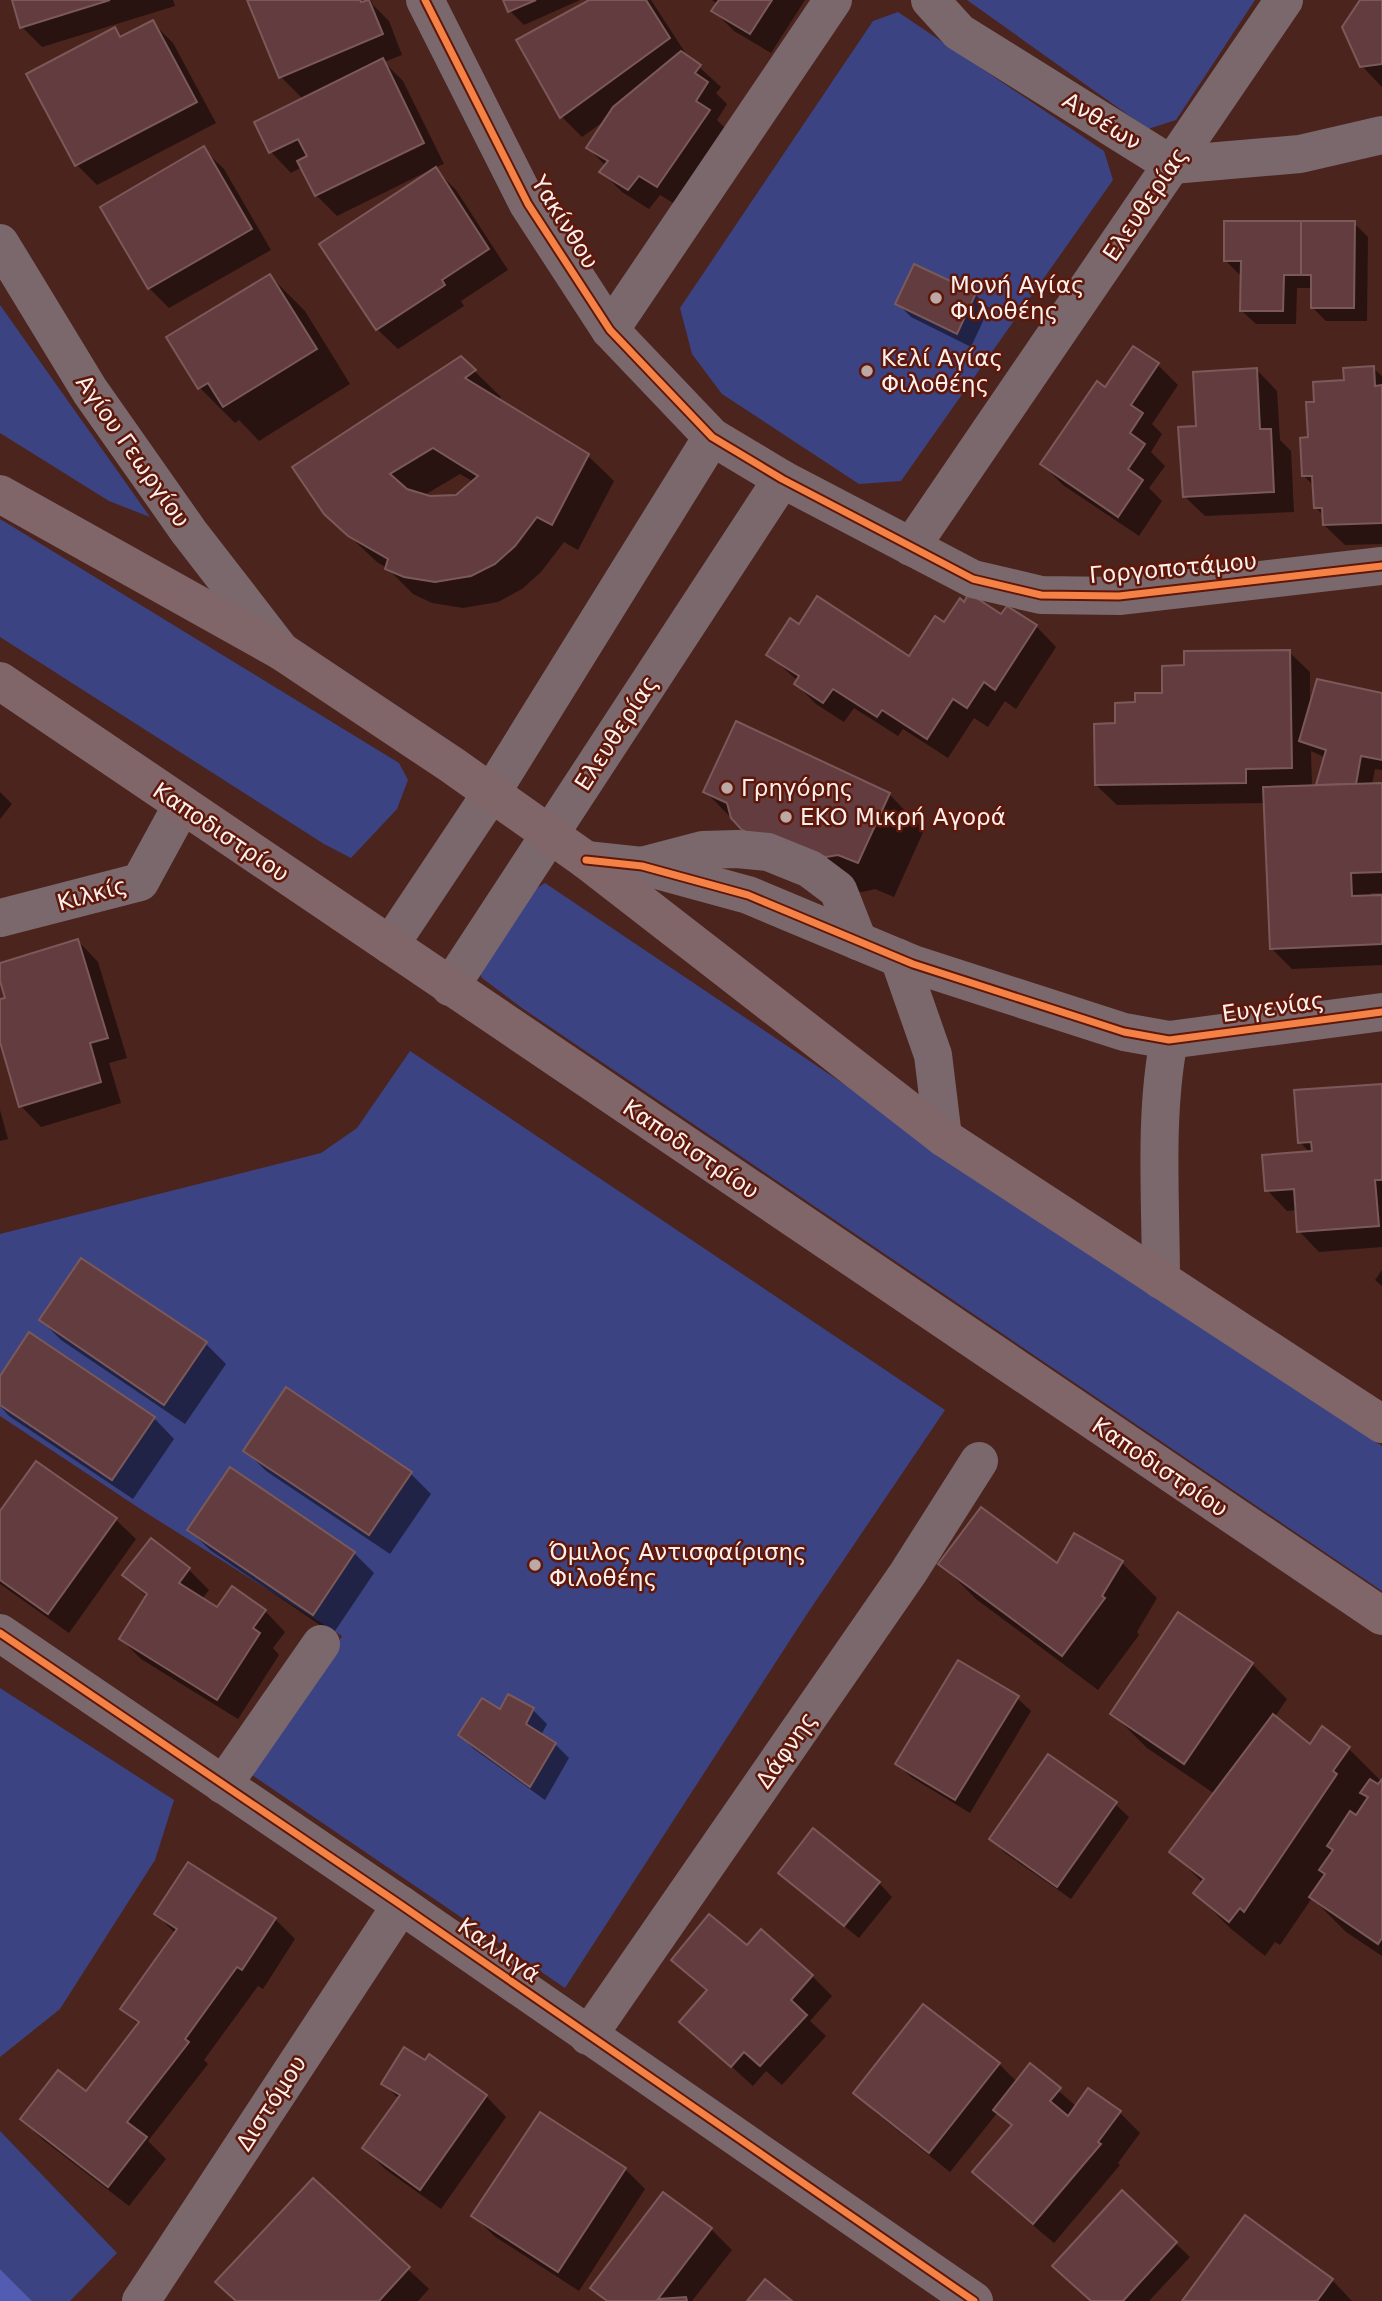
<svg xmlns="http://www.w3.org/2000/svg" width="1382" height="2301" viewBox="0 0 1382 2301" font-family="'DejaVu Sans',sans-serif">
  <rect width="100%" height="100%" fill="#4b241e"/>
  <g fill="#3c4383">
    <polygon points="967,0 1255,0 1176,120 1148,129"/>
    <polygon points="898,12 1104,151 1113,180 901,481 859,484 722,394 692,354 680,308 873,21"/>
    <polygon points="0,305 150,517 109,501 0,433"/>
    <polygon points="0,519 399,763 408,780 397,809 351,858 324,844 0,637"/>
    <polygon points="545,883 1382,1446 1382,1591 522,1008 482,978 476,966 528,894"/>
    <polygon points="410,1051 945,1410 805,1617 565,1988 252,1775 342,1636 148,1514 0,1416 0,1234 321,1153 357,1128"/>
    <polygon points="0,1688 174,1800 155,1860 60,2009 0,2057"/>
    <polygon points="0,2131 117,2253 70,2301 32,2301 0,2269"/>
  </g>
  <polygon fill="#515cb2" points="0,2269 32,2301 0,2301"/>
  <g fill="#0007" fill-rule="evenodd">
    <polygon points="13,0 173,0 175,6 42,47 22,27"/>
    <polygon points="249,0 371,0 373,5 389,21 402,55 384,62 403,81 444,164 434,168 456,190 508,270 461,301 464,306 398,349 377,329 432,172 430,170 337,216 316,195 302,167 291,173 271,152 303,99 281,77"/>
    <polygon points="505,0 580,0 524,25 510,11"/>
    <polygon points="592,0 651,0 688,57 721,87 716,93 727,104 717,120 729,132 678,206 660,195 649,209 622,192 602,172 606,166 588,148 607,119 582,137 562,117 519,40"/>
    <polygon points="712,0 805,0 771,53 734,31 714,11 718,4"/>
    <polygon points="1363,0 1382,0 1382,87 1362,66"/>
    <polygon points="152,22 173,43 216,123 97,185 77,165 114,29 123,38"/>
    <polygon points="203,149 224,169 271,250 169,308 149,288"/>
    <polygon points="1354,223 1368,237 1367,321 1326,321 1312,307 1312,288 1297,288 1296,324 1256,324 1242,311 1242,274 1239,274 1225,260"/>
    <polygon points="270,276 305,311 350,384 259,441 239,420 235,423 200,388 168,338"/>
    <polygon points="975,294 989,308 971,347 911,317 897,303"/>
    <polygon points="1134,348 1158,365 1178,385 1152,424 1162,434 1151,452 1165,466 1149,488 1162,501 1139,536 1063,485 1042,464 1106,389"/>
    <path d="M 461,358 L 501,397 L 497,400 L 587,455 L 614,481 L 578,550 L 564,542 L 541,572 L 522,589 L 498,602 L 463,608 L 432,603 L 413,594 L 387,568 L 377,562 L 325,513 ZM 460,474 L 474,482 L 456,497 L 423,496 Z"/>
    <polygon points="1373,368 1382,376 1382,544 1345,545 1324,525 1324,516 1315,507 1314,486 1304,476 1316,403 1346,382"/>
    <polygon points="1257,370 1277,391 1280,440 1291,451 1294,512 1205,516 1184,496 1198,428"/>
    <polygon points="1002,617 1036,626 1056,647 1016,709 1005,701 988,727 974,718 948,758 903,729 898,736 854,708 844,722 816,704 796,684 798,681 768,654 799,626 910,658 945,624"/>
    <path d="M 1289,652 L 1310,672 L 1310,704 L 1382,695 L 1382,770 L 1375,769 L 1372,785 L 1382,784 L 1382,893 L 1371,893 L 1371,897 L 1382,896 L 1382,965 L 1292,969 L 1271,948 L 1265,803 L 1117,805 L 1096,785 L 1116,725 L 1136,704 L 1164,694 L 1186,667 ZM 1311,751 L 1326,758 L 1317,787 L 1312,787 Z"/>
    <polygon points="705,791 889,794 924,830 894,897 875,889 862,892 817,885 740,827"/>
    <polygon points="0,792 12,804 0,819"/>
    <polygon points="78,941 98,962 127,1058 109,1063 121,1103 41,1127 21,1106 0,1035 0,1001 7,999 0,975 0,965"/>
    <polygon points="1382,1086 1382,1247 1319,1252 1299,1231 1298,1210 1287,1211 1267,1190 1310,1153 1300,1142"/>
    <polygon points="0,1110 8,1139 0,1141"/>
    <polygon points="1382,1270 1382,1286 1375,1280"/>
    <polygon points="41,1320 206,1344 226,1364 185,1424 61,1340"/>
    <polygon points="0,1379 154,1418 174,1439 133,1499 9,1416 0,1406"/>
    <polygon points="246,1451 410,1473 431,1494 390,1554 266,1471"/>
    <polygon points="0,1514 115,1519 136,1539 69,1633 0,1584"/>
    <polygon points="189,1530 354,1553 374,1573 333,1634 210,1550"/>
    <polygon points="1075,1535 1122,1563 1157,1598 1137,1632 1139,1635 1098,1690 976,1599 941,1564 1057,1565"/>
    <polygon points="152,1540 189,1570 209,1590 202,1599 218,1609 233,1588 265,1611 285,1632 273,1648 279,1655 238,1719 141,1659 121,1639 147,1597 124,1575"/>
    <polygon points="1252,1664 1287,1699 1274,1718 1311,1747 1349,1749 1382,1782 1382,1956 1346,1932 1312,1898 1280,1945 1275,1942 1265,1956 1230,1928 1195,1893 1203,1883 1172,1852 1215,1794 1147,1748 1112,1713"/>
    <polygon points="509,1696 533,1710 547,1724 541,1735 555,1744 569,1758 545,1800 474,1749 460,1735 500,1711"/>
    <polygon points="1017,1698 1031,1711 970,1813 911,1777 897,1764"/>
    <polygon points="1115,1804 1129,1817 1071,1899 1005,1853 991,1839"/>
    <polygon points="780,1873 879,1883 892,1897 859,1938 794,1886"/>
    <polygon points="156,1914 275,1919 295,1939 263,1989 258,1986 204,2060 208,2064 148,2141 166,2159 129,2206 42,2139 22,2119 86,2093 139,2025 122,2009 176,1934"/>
    <polygon points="747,1948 812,1976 832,1996 810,2021 826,2036 782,2085 766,2071 753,2086 681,2021 708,1992 673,1960"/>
    <polygon points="999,2064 1017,2082 1030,2066 1077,2107 1119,2112 1140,2133 1118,2163 1120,2165 1054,2243 995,2193 974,2172 1013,2127 998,2112 950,2172 876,2113 855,2093"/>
    <polygon points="384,2084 486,2096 506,2117 441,2209 385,2169 364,2148 399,2099"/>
    <polygon points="625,2169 645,2189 579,2291 494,2236 474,2216"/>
    <polygon points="313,2180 429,2289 418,2301 237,2301"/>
    <polygon points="1122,2193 1190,2257 1149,2301 1092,2301"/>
    <polygon points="664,2194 711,2229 732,2250 692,2301 605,2301 592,2288"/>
    <polygon points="1332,2280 1352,2301 1184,2301"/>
  </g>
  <g fill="#633c40" stroke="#7b5959" stroke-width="2" fill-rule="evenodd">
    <polygon points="12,0 110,0 20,28"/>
    <polygon points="247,0 360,0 361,2 369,0 383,34 279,78"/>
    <polygon points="503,0 536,0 508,12"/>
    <polygon points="589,0 646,0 670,38 560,118 516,40"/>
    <polygon points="719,0 772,0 750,34 711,11"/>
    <polygon points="1360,0 1382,0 1382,64 1360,67 1342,27"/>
    <polygon points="153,20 197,102 75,166 26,74 115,27 120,37"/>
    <polygon points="681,51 701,65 695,73 708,82 696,101 710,110 657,187 639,176 628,190 599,172 608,161 586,148 613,107"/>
    <polygon points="383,58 424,143 315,196 297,161 307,156 298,139 269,153 254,122"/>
    <polygon points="204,146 252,229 148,289 100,207"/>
    <polygon points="436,167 489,249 442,280 445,285 376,330 319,244"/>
    <polygon points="1224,221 1301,221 1301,275 1284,275 1283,311 1240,311 1241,261 1224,261"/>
    <polygon points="1301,221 1355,221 1354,308 1311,308 1311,275 1301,275"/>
    <polygon points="914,264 976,293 957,334 895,304"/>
    <polygon points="270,274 317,349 223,407 208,383 198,389 166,337"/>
    <polygon points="1133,346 1159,363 1131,405 1143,413 1130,433 1145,444 1128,469 1143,480 1118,517 1040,464 1097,381 1105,387"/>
    <path d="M 461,356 L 476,370 L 465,378 L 589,454 L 552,525 L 537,517 L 515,546 L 495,564 L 471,576 L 435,582 L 404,577 L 385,569 L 388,559 L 348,536 L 324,514 L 292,467 ZM 433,448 L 478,476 L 456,495 L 430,496 L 407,489 L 390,474 Z"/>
    <polygon points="1374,366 1375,386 1382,385 1382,523 1323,525 1322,508 1314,508 1312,476 1302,476 1300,438 1308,437 1306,402 1314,402 1313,382 1344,380 1343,368"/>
    <polygon points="1257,368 1260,429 1271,429 1274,492 1183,497 1178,427 1196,426 1193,372"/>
    <polygon points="969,593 1001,614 1007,606 1037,625 995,690 984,682 967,708 953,699 927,739 882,710 877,717 833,689 823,703 794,684 799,676 766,655 790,618 799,624 817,596 909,656 935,616 944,622 960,598 964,602"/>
    <polygon points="1290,650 1292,768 1246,769 1246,783 1095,785 1094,724 1115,723 1115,703 1135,702 1135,693 1162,693 1162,666 1184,665 1184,651"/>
    <polygon points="1317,679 1382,693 1382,760 1361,756 1356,784 1316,785 1326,750 1299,741"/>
    <polygon points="736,721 890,793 858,863 838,855 826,857 760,840 741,829 731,818 727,803 703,792"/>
    <polygon points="1382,783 1382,872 1351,873 1352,896 1382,895 1382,944 1270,949 1263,787"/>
    <polygon points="78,939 108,1038 90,1043 101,1082 19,1107 0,1042 0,999 5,998 0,981 0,963"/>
    <polygon points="1382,1084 1382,1180 1375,1180 1379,1226 1297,1232 1294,1189 1265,1191 1262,1155 1312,1151 1311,1142 1298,1143 1294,1090"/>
    <polygon points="81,1258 207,1342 164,1405 39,1320"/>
    <polygon points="29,1332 155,1417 112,1480 0,1405 0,1376"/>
    <polygon points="286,1387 412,1472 369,1535 243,1451"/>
    <polygon points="36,1461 117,1518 48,1614 0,1580 0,1511"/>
    <polygon points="230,1467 355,1552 313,1615 187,1530"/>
    <polygon points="981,1507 1057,1563 1074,1533 1123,1561 1102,1596 1105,1598 1062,1656 938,1564"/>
    <polygon points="151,1538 190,1568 179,1583 217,1607 232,1586 266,1610 253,1628 260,1633 217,1700 119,1639 147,1594 122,1575"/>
    <polygon points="1178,1612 1253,1663 1184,1764 1110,1714"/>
    <polygon points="958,1660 1019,1696 955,1800 895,1764"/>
    <polygon points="508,1694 534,1708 526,1724 556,1743 530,1787 458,1735 482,1698 500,1709"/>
    <polygon points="1273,1714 1310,1744 1322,1726 1350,1747 1333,1771 1337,1774 1244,1912 1240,1908 1229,1922 1193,1893 1204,1879 1169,1852"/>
    <polygon points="1048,1754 1117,1802 1057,1887 989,1839"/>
    <polygon points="1370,1779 1378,1784 1382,1779 1382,1938 1378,1944 1309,1897 1325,1874 1319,1870 1333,1850 1327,1846 1350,1811 1356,1815 1368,1797 1360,1793"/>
    <polygon points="813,1828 880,1882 844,1926 778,1873"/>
    <polygon points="188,1862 276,1918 242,1970 237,1967 185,2039 189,2042 127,2122 147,2137 108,2187 20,2119 58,2070 86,2091 139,2022 120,2009 177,1929 154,1914"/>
    <polygon points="709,1914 747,1945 761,1929 813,1975 791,2000 807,2015 760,2066 744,2052 731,2067 679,2022 707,1990 671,1960"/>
    <polygon points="923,2004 1000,2063 929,2153 853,2093"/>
    <polygon points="404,2047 425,2060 429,2054 487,2095 420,2190 362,2148 400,2095 381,2084"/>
    <polygon points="1030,2063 1061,2088 1050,2101 1068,2116 1088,2088 1121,2111 1098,2142 1101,2144 1033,2224 972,2172 1012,2125 993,2110"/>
    <polygon points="540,2112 626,2168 558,2272 471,2216"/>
    <polygon points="313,2178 410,2267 379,2301 236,2301 215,2282"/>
    <polygon points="1122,2190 1177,2242 1123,2301 1091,2301 1052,2266"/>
    <polygon points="663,2192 712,2228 658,2299 686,2297 687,2301 607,2301 590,2288"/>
    <polygon points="1245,2215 1333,2279 1317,2301 1182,2301"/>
    <polygon points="765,2279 792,2301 747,2301"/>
  </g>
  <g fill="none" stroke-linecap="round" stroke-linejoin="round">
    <g stroke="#7b686d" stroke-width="38">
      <polyline points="425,0 528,204 610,330 712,437 782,479 973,579 1041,595 1119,596 1382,566"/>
      <polyline points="930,0 959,32 1172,165 1300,154 1382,135"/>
      <polyline points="0,243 90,391 189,532 281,651"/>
      <polyline points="610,330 833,0"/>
      <polyline points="911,547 1284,0"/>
      <polyline points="586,860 642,866 748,895 913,964 1124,1032 1169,1040 1382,1012"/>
      <polyline points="642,866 703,850 737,849 768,852 810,869 838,890 858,941"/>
      <polyline points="0,918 140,882 182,805"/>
      <polyline points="390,945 492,792 712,437"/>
      <polyline points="899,958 933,1055 943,1137"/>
      <polyline points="450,987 782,479"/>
      <path d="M 1161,1280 C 1161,1203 1154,1115 1169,1040"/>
      <polyline points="0,1633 401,1905 974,2301"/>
      <polyline points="223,1785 321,1644"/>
      <polyline points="588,2036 908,1573 979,1461"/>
      <polyline points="141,2301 401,1905"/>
    </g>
    <g stroke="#806569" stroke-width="38">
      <polyline points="0,494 281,651 452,765 586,860 943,1137 1382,1424"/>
      <polyline points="0,681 1382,1616"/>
    </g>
    <defs>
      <g id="cycleway">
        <polyline points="425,0 528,204 610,330 712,437 782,479 973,579 1041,595 1119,596 1382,566"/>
        <polyline points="586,860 642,866 748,895 913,964 1124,1032 1169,1040 1382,1012"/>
        <polyline points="0,1633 401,1905 974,2301"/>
      </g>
    </defs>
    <use href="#cycleway" stroke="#5f170a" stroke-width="11"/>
    <use href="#cycleway" stroke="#f48246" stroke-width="7"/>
  </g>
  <g fill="#bca8a5" stroke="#5f170a" stroke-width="2.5">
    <circle cx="936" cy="298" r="7"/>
    <circle cx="867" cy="371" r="7"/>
    <circle cx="727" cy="788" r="7"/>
    <circle cx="786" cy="817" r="7"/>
    <circle cx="535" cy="1565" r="7"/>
  </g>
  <g text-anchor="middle" stroke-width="5" stroke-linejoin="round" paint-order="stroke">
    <g font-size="23" fill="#f9efed" stroke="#5f170a">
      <text transform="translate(1102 121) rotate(32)" y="8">Ανθέων</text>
      <text transform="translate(1145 204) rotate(-56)" y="8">Ελευθερίας</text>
      <text transform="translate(565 222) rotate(58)" y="8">Υακίνθου</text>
      <text transform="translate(133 451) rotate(55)" y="8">Αγίου Γεωργίου</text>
      <text transform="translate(1173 568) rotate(-5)" y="8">Γοργοποτάμου</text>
      <text transform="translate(616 733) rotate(-57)" y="8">Ελευθερίας</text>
      <text transform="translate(221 832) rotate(34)" y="8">Καποδιστρίου</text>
      <text transform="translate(92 894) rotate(-15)" y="8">Κιλκίς</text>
      <text transform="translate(1273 1007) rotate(-8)" y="8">Ευγενίας</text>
      <text transform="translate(691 1149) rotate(34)" y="8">Καποδιστρίου</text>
      <text transform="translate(1160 1467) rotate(34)" y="8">Καποδιστρίου</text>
      <text transform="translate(786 1750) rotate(-55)" y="8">Δάφνης</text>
      <text transform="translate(499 1950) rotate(35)" y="8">Καλλιγά</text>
      <text transform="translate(271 2103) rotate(-57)" y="8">Διστόμου</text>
    </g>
    <g font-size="23" fill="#f9efed" stroke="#5f170a" text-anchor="start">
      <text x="950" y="293">Μονή Αγίας<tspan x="950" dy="26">Φιλοθέης</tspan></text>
      <text x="881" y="366">Κελί Αγίας<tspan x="881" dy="26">Φιλοθέης</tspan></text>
      <text x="741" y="796">Γρηγόρης</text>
      <text x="800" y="825">ΕΚΟ Μικρή Αγορά</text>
      <text x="549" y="1560">Όμιλος Αντισφαίρισης<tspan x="549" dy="26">Φιλοθέης</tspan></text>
    </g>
  </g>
</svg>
